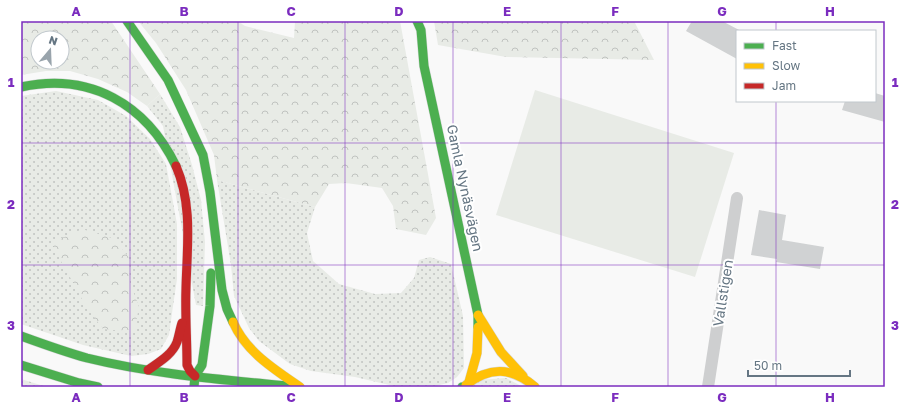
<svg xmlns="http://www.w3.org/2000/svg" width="906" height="408" viewBox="0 0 906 408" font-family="'Golos Text',sans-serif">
  <defs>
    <pattern id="grass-dots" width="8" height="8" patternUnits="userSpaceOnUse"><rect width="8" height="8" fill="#e8ebe6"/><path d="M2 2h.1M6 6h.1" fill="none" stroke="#c0c3c0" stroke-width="1.8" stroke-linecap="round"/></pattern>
    <pattern id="forest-crowns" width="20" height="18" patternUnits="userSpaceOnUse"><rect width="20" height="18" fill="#e8ebe6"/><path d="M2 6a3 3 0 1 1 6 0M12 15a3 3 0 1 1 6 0" fill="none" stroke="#c0c3c0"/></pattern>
  </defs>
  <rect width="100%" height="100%" fill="#f9f9f9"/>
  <g fill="url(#grass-dots)">
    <polygon points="56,91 98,100 126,116 150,139 166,164 177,224 177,279 173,306 169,335 161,349 148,354 131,356 83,345 21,324 21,96"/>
    <polygon points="160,94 180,127 192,165 201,200 205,242 203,306 196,305 163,126 147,106"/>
    <polygon points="217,180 315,207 307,233 313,261 339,284 375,294 401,293 414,278 419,260 430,257 451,264 463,316 464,368 457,377 448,383 431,387 398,387 355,377 311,371 290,364 259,341 249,328 234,296 231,265"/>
    <polygon points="506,378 523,387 470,387 478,380"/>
    <polygon points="21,379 47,387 21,387"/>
  </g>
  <g fill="url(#forest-crowns)" fill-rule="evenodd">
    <path d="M 21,21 L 111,21 L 160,94 L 147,106 L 127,92 L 98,79 L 70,71 L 46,71 L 21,75 ZM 38,38 L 62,38 L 62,62 L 38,62 Z"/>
    <polygon points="138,21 237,21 245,26 294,38 295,21 400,21 436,218 426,235 396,229 393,206 382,188 346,183 329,184 315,207 217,180 214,155 186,90 156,43"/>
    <polygon points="434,21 634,21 654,60 506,57 438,45"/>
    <polygon points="82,229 115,239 129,258 130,283 139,307 134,332 103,329 87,308 51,243"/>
  </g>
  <polygon fill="#e8ebe6" points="535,90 734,153 695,277 496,215"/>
  <g fill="#d0d2d3">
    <polygon points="692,21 722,21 741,31 737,31 737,59 686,31"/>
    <polygon points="875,93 885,96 885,122 842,110 845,101 875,101"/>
    <polygon points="759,210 786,215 782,240 824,247 820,269 776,262 777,259 751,255"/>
  </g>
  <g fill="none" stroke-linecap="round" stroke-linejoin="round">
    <defs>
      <g id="fast">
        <polyline points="127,21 168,80 203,155 210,192 222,290 227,309 233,322"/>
        <polyline points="417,21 421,30 424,66 478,315 478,327"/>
        <path d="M 21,87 C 90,72 146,104 176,166"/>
        <path d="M 21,336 C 43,344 65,352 87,358 C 156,375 228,380 298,387"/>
        <polyline points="21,365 79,383 98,387"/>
        <polyline points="194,387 195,376 202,365 210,306 211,273"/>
        <polyline points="462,387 464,387"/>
      </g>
      <g id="slow">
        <polyline points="478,315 501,352 523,376"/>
        <path d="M 233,322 C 246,352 274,369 300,387"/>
        <polyline points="469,382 477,353 478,327"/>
        <path d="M 466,385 C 490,366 512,367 535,387"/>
      </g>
      <g id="jam">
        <path d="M 176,166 C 193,205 187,247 186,288 C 185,314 187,339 187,365 L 190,371 L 195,376"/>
        <path d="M 148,370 C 159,362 172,355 177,342 C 179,336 180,329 182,323"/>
      </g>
    </defs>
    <use href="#fast" stroke="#d5d6d7" stroke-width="10"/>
    <use href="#slow" stroke="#d5d6d7" stroke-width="10"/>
    <use href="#jam" stroke="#d5d6d7" stroke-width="10"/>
    <polyline stroke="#cecfd0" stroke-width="12" points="708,387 737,198"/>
    <use href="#fast" stroke="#4caf50" stroke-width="9"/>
    <use href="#slow" stroke="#ffc107" stroke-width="9"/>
    <use href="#jam" stroke="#c62828" stroke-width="9"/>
  </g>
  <path fill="none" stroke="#7b2cbf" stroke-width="1" stroke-opacity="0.55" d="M 130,21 L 130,387M 238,21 L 238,387M 345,21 L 345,387M 453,21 L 453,387M 561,21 L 561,387M 668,21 L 668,387M 776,21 L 776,31M 776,101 L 776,387M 21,143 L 885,143M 21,265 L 885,265"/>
  <g text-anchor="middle" stroke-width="4" stroke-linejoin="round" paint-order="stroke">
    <g font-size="14" fill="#657683" stroke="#fff">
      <text transform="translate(465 188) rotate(78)" y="5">Gamla Nynäsvägen</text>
      <text transform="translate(723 293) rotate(-81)" y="5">Vallstigen</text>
    </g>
  </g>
  <rect width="906" height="408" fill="none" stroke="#ffffff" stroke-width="44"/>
  <rect x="736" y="30" width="140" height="72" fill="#ffffff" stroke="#c1c8cd"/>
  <rect x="744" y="43" width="20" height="6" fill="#4caf50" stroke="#c1c8cd"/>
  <text x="772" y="50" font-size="12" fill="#657683">Fast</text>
  <rect x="744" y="63" width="20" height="6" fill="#ffc107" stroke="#c1c8cd"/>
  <text x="772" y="70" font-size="12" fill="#657683">Slow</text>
  <rect x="744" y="83" width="20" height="6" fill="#c62828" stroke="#c1c8cd"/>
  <text x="772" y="90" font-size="12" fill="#657683">Jam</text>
  <g transform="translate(50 50) rotate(19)"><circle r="19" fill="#ffffff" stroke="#c1c8cd"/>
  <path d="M0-3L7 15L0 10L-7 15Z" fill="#99a4ac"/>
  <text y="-6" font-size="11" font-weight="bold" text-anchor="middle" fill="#657683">N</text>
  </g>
  <path d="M748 370v6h102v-6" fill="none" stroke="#657683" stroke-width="2"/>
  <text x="754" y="370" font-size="12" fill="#657683" stroke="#ffffff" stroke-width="3" paint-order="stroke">50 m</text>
  <rect x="22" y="22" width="862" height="364" fill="none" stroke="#7b2cbf" stroke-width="1.5"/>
  <g font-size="13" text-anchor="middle" font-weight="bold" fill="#7b2cbf">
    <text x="76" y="16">A</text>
    <text x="184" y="16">B</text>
    <text x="291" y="16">C</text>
    <text x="399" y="16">D</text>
    <text x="507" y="16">E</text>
    <text x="615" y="16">F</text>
    <text x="722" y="16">G</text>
    <text x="830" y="16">H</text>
    <text x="11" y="87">1</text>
    <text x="895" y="87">1</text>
    <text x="11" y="209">2</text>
    <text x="895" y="209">2</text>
    <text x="11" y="330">3</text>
    <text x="895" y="330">3</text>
    <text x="76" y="402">A</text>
    <text x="184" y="402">B</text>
    <text x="291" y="402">C</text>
    <text x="399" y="402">D</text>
    <text x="507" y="402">E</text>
    <text x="615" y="402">F</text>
    <text x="722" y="402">G</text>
    <text x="830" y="402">H</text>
  </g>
</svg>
